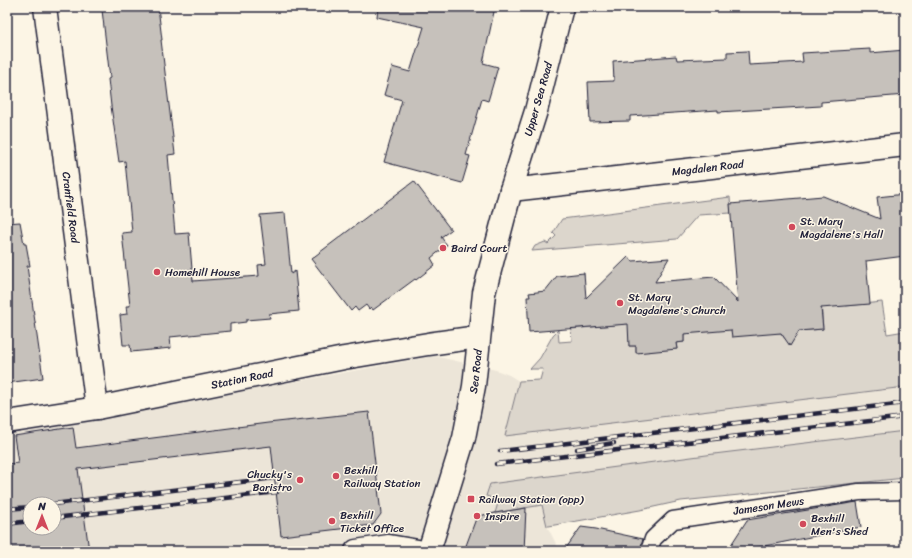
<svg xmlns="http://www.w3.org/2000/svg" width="912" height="558" viewBox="0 0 912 558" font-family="Sriracha,sans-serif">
  <rect width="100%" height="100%" fill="#fcf5e5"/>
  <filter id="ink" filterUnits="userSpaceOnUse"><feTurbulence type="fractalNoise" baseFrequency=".025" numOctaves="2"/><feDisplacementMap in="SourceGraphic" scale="8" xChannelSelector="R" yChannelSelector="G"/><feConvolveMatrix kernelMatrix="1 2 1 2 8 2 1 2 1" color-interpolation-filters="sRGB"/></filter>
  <g filter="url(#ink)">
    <path fill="#ece5d8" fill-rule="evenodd" d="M 905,331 L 905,478 L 681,501 L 640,510 L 547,526 L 557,546 L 557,551 L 7,551 L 7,429 L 298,381 L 434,356 L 496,370 L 509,375 L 519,381 L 540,380 L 888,350 ZM 30,504 L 54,504 L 54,528 L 30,528 Z"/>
    <g fill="#dcd6cc" stroke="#7f7c84">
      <polygon points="730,197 731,213 698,215 677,239 532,251 535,246 545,242 548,244 556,236 553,233 562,219"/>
      <polygon points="821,300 845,303 846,306 882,302 887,334 905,331 905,387 505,436 519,381 540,380 543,369 530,369 540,358 553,335 558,330 559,342 572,341 571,329 634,323 629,346 636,346 636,352 677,349 676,343 684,342 684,334 712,328 781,333 785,339 795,338 799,331 823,329"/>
      <polygon points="905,431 905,478 681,501 640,510 549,526 547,526 542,505 495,513 499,500 486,496 490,484 714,454"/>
    </g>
    <g fill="#c6c1bb" stroke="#22223b" fill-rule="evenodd">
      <polygon points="114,7 158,7 162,40 161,40 175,154 168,155 175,234 189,233 193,281 259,276 258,265 266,264 260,215 285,213 291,274 295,271 299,311 269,314 270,318 246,320 246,322 230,324 230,331 170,337 171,348 131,352 130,345 123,345 120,315 127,314 126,306 130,306 122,233 132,232 125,161 119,162 111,106 108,79 110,78 102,10 115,9"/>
      <polygon points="378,7 495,7 483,63 498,67 488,101 482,99 466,155 470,156 462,183 384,162 402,100 384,95 392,67 410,72 424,27 377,17"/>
      <polygon points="870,49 870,53 905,50 905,95 821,102 821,106 718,112 718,110 630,116 630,121 590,122 588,82 614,81 613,61 676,56 677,60 727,58 727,52 748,51 749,65 803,62 802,53"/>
      <polygon points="414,181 451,230 441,237 447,245 431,258 435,265 416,280 415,279 373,310 371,307 369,309 366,305 358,311 355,307 351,311 311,259"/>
      <polygon points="905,194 905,256 866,261 870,304 821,308 823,329 799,331 790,346 781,333 732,337 731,330 684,334 684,342 676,343 677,349 636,353 636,346 629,346 628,324 529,332 527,297 530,297 529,293 545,291 557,276 584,273 586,298 628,257 633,261 669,258 655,282 714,277 738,302 730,204 823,196 880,219 877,197"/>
      <polygon points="20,222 24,244 26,244 30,266 27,266 43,378 7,383 7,223"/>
      <path d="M 369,412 L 381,514 L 373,525 L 281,536 L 271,446 L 78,469 L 89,551 L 7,551 L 7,464 L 18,463 L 14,436 L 73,427 L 76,448 L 268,423 ZM 30,504 L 54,504 L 54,528 L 30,528 Z"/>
      <polygon points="857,502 861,527 739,551 727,551 747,520"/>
      <polygon points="526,508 524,551 464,551 477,516"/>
      <polygon points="581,527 596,529 643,539 640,551 564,551"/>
    </g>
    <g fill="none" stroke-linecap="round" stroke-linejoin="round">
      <defs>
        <g id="service">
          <path id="s1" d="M 649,551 L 653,539 L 673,520 L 859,492 L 905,491"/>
        </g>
        <g id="minor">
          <path id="s2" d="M 45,7 L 97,408"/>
          <polyline points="356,551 389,546 418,551"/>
        </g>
        <g id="tertiary">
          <path id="s3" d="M 7,422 L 97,408 L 344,358 L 428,344 L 478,337"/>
        </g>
        <g id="secondary">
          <path id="s4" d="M 429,551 L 464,438 L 474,386 L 484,293 L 511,190"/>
        </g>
        <g id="primary">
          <path id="s5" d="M 562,7 L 536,111 L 511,190 L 905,145"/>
        </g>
      </defs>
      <use href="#service" stroke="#22223b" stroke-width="19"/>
      <use href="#minor" stroke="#22223b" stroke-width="25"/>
      <use href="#tertiary" stroke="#22223b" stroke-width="25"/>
      <use href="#secondary" stroke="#22223b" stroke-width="25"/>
      <use href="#primary" stroke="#22223b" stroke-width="25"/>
      <use href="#service" stroke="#fcf5e5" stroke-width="16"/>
      <use href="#minor" stroke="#fcf5e5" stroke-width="22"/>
      <use href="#tertiary" stroke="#fcf5e5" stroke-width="22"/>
      <use href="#secondary" stroke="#fcf5e5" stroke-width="22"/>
      <use href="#primary" stroke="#fcf5e5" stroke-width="22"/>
      <defs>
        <g id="rail">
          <polyline points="577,449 614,443"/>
          <polyline points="500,451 905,403"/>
          <polyline points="496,464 905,417"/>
          <polyline points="53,504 275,478"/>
          <polyline points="7,509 30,507"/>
          <polyline points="54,518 277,492"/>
          <polyline points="7,524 30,521"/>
        </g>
      </defs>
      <use href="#rail" stroke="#22223b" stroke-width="4.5"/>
      <use href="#rail" stroke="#fcf5e5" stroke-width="3" stroke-dasharray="9" stroke-linecap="butt"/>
    </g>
  </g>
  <g fill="#d1495b" stroke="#fcf5e5" stroke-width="1.5">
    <circle cx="792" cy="227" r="4"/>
    <circle cx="443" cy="248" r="4"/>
    <circle cx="157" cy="272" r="4"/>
    <circle cx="620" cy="303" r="4"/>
    <circle cx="336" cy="476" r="4"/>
    <circle cx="300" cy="480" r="4"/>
    <rect x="467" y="495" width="8" height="8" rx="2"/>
    <circle cx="477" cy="516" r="4"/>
    <circle cx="332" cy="521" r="4"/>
    <circle cx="803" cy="524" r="4"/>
  </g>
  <g text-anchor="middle" stroke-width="3" stroke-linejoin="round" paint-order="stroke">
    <g font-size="11" fill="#22223b" stroke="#fcf5e5">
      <text transform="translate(538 99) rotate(-74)" y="4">Upper Sea Road</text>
      <text dy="4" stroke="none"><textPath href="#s5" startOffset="388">Magdalen Road</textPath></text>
      <text dy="4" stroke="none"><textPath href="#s2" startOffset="202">Cranfield Road</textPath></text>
      <text dy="4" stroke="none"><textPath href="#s4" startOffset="186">Sea Road</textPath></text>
      <text dy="4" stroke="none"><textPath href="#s3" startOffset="239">Station Road</textPath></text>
      <text dy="4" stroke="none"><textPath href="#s1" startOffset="137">Jameson Mews</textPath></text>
    </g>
    <g font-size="11" fill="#22223b" stroke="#fcf5e5" text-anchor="start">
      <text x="800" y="225">St. Mary<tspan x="800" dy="13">Magdalene's Hall</tspan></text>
      <text x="451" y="252">Baird Court</text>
      <text x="165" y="276">Homehill House</text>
      <text x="628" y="301">St. Mary<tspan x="628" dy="13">Magdalene's Church</tspan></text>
      <text x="344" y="474">Bexhill<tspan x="344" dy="13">Railway Station</tspan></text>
      <text x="292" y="478" text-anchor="end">Chucky's<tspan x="292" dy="13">Baristro</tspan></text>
      <text x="479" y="503">Railway Station (opp)</text>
      <text x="340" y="519">Bexhill<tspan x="340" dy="13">Ticket Office</tspan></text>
      <text x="485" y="520">Inspire</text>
      <text x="811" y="522">Bexhill<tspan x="811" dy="13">Men's Shed</tspan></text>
    </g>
  </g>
  <rect width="912" height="558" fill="none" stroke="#fcf5e5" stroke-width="24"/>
  <rect x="12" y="12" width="888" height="534" fill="none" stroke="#22223b" stroke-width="1.5" filter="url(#ink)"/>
  <g transform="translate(42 516)"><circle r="19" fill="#fcf5e5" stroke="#a5a1a1"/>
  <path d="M0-3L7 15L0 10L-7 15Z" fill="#d1495b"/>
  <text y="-6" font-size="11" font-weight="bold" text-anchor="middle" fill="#22223b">N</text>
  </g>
</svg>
